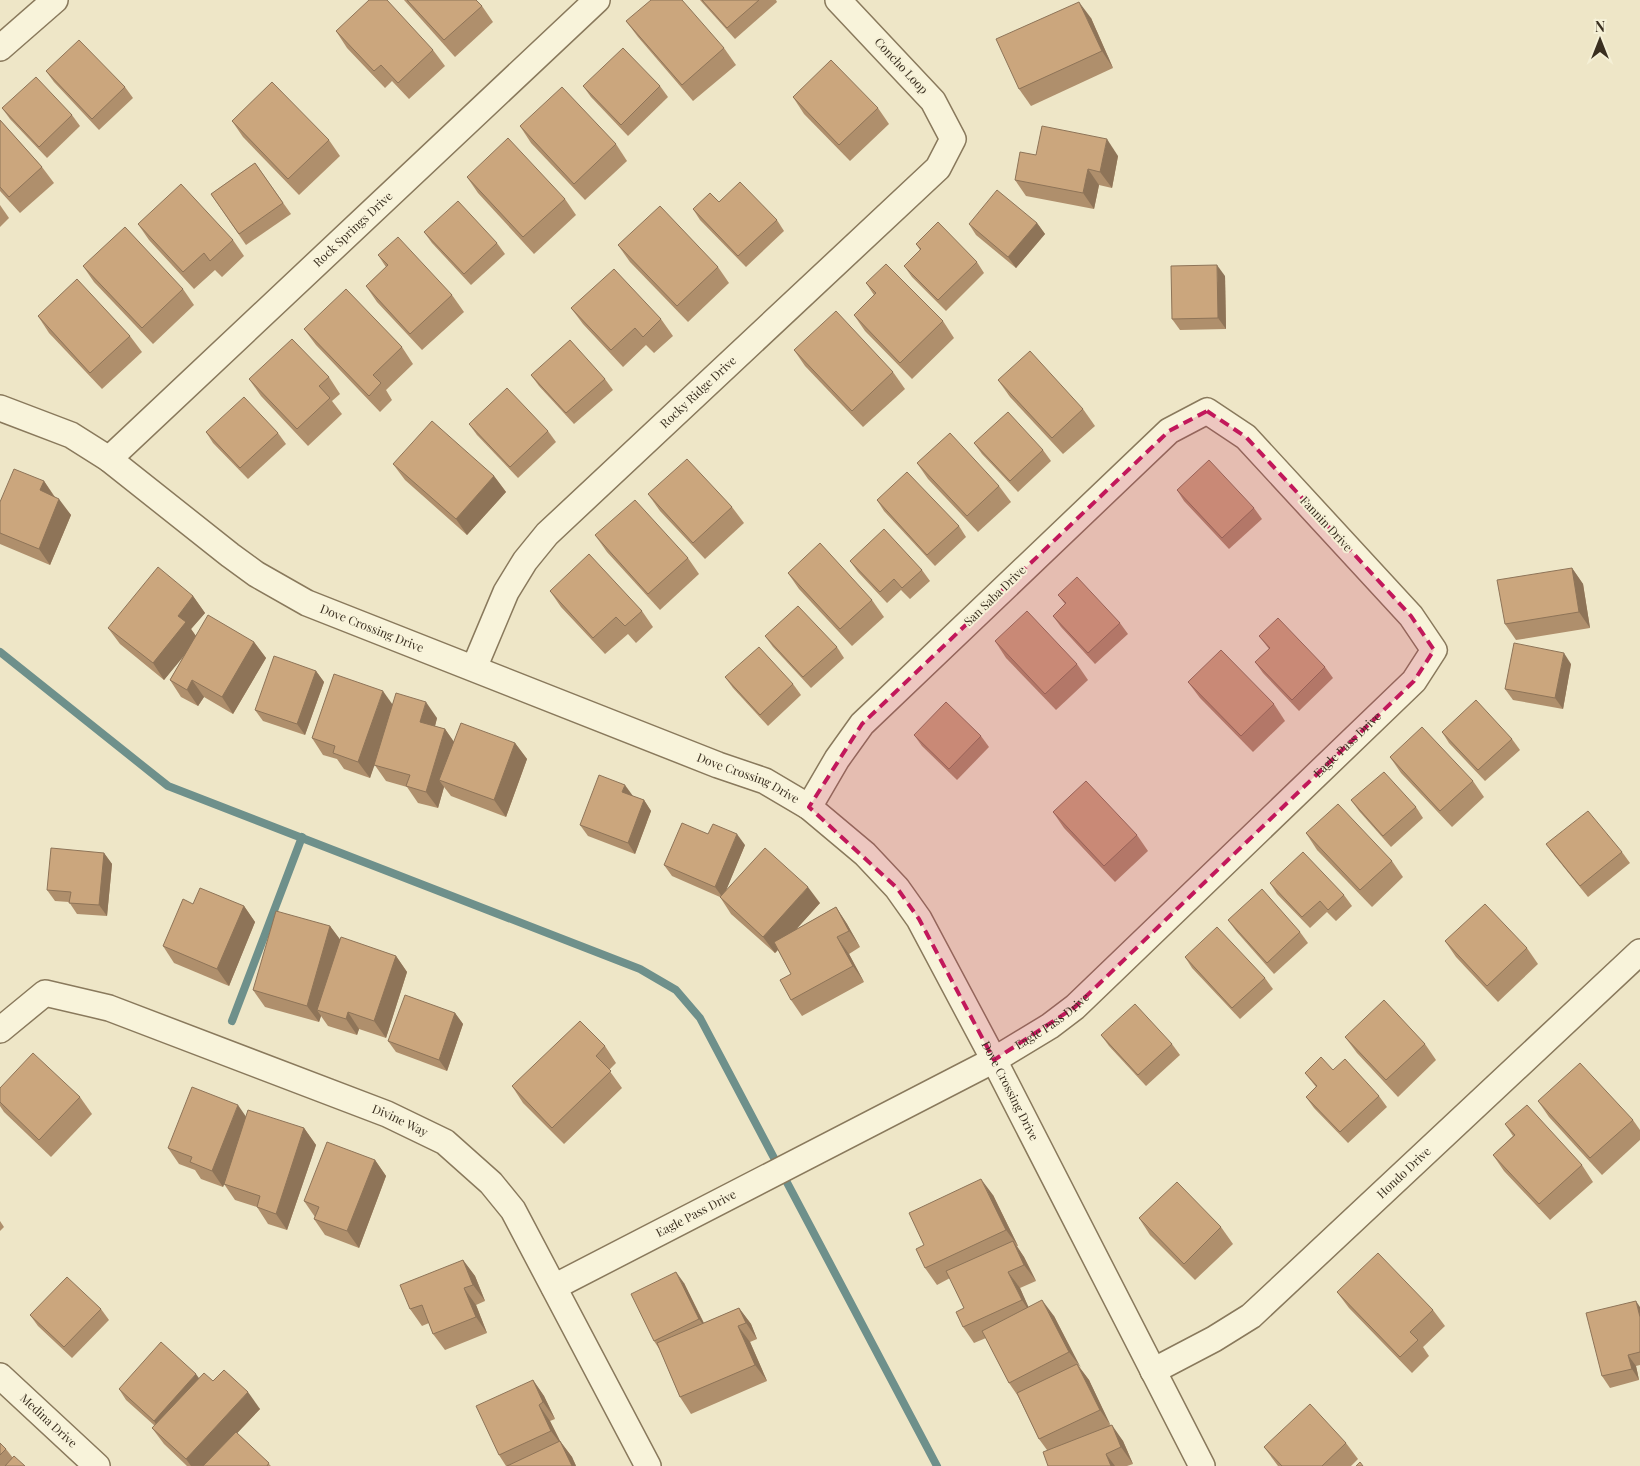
<svg xmlns="http://www.w3.org/2000/svg" width="1640" height="1466" viewBox="0 0 1640 1466" font-family="'Playfair Display',serif">
  <rect width="100%" height="100%" fill="#eee6c7"/>
  <g fill="none" stroke-linecap="round" stroke-linejoin="round">
    <g stroke="#6e908b" stroke-width="8">
      <polyline points="0,652 168,786 640,969 676,990 700,1018 937,1466"/>
      <polyline points="232,1021 302,837"/>
    </g>
    <defs>
      <g id="street">
        <polyline points="0,48 55,0"/>
        <path id="s1" d="M 0,408 L 71,435 L 109,459 L 230,555 L 256,574 L 307,603 L 718,765 L 765,781 L 809,807 L 865,854 L 897,888 L 919,919 L 994,1060 L 1202,1466"/>
        <path id="s2" d="M 109,459 L 597,0"/>
        <path id="s3" d="M 474,668 L 506,592 L 525,561 L 547,534 L 938,168 L 953,139 L 933,101 L 838,0"/>
        <path id="s4" d="M 0,1030 L 45,993 L 109,1008 L 387,1114 L 445,1142 L 491,1183 L 513,1210 L 648,1466"/>
        <path id="s5" d="M 554,1287 L 994,1060 L 1050,1026 L 1075,1007 L 1414,681 L 1434,650 L 1411,616 L 1246,437 L 1207,411 L 1169,431 L 862,724 L 837,759 L 809,807"/>
        <path id="s6" d="M 1153,1371 L 1214,1339 L 1251,1316 L 1640,952"/>
        <path id="s7" d="M 0,1376 L 97,1466"/>
      </g>
    </defs>
    <use href="#street" stroke="#89795c" stroke-width="28"/>
    <use href="#street" stroke="#f8f3da" stroke-width="25"/>
  </g>
  <g fill="#af8f6c">
    <polygon points="404,0 476,0 482,6 493,22 455,57"/>
    <polygon points="700,0 776,0 777,2 735,39"/>
    <polygon points="1091,18 1113,68 1031,106 1019,89"/>
    <polygon points="626,21 724,48 736,65 693,101 638,37"/>
    <polygon points="336,31 433,50 445,66 409,99 392,81 385,88 347,48"/>
    <polygon points="46,71 125,87 133,98 99,130 54,82"/>
    <polygon points="583,86 660,86 668,97 628,136 591,97"/>
    <polygon points="793,97 878,108 889,124 850,161 804,114"/>
    <polygon points="2,108 72,115 80,126 47,158 10,119"/>
    <polygon points="0,120 42,167 54,183 20,213 0,191"/>
    <polygon points="232,121 329,140 340,156 299,195 243,137"/>
    <polygon points="520,126 616,144 627,161 585,200 531,143"/>
    <polygon points="1036,155 1118,156 1112,188 1099,185 1094,209 1026,196 1015,180"/>
    <polygon points="255,163 291,214 246,245 211,194"/>
    <polygon points="467,177 565,199 576,215 534,254 478,193"/>
    <polygon points="719,202 777,220 784,231 746,267 700,220 693,209"/>
    <polygon points="0,205 9,218 0,227"/>
    <polygon points="1037,223 1045,234 1016,268 976,235 969,224"/>
    <polygon points="138,224 233,240 244,256 222,277 215,270 194,289 149,240"/>
    <polygon points="424,232 497,243 505,254 471,285 432,243"/>
    <polygon points="916,244 977,262 984,273 946,311 912,277 904,266 920,250"/>
    <polygon points="618,245 718,267 729,283 688,322 630,262"/>
    <polygon points="378,255 452,295 464,312 422,350 377,302 366,286 386,267"/>
    <polygon points="83,266 183,289 194,305 153,344 94,282"/>
    <polygon points="1225,276 1226,329 1180,330 1172,319"/>
    <polygon points="866,283 943,321 954,338 912,379 865,331 854,315 874,295"/>
    <polygon points="571,308 661,319 673,336 654,353 646,345 623,367 583,324"/>
    <polygon points="38,316 130,336 142,352 102,389 49,333"/>
    <polygon points="304,329 402,347 413,364 386,390 392,400 380,412 316,345"/>
    <polygon points="794,350 893,372 905,389 863,427 805,366"/>
    <polygon points="531,375 605,379 613,390 574,424 539,386"/>
    <polygon points="329,377 340,394 332,401 342,414 308,446 261,396 249,379"/>
    <polygon points="998,380 1083,409 1095,426 1063,454 1010,397"/>
    <polygon points="469,424 548,431 556,442 518,478 477,435"/>
    <polygon points="206,432 278,433 286,444 248,479 213,443"/>
    <polygon points="974,443 1043,450 1051,461 1018,492 982,454"/>
    <polygon points="917,463 999,486 1011,502 978,532 928,479"/>
    <polygon points="393,464 494,476 506,492 467,535 405,480"/>
    <polygon points="44,481 55,497 71,515 50,565 0,544 0,502"/>
    <polygon points="1177,490 1254,508 1262,519 1229,549 1184,501"/>
    <polygon points="648,494 732,507 744,523 705,559 660,511"/>
    <polygon points="877,500 959,526 966,537 935,566 884,511"/>
    <polygon points="595,535 688,558 699,574 660,610 607,552"/>
    <polygon points="850,561 922,570 930,581 910,599 901,590 887,603 858,572"/>
    <polygon points="1572,568 1583,584 1590,628 1516,640 1505,624"/>
    <polygon points="788,573 872,600 884,617 852,646 799,589"/>
    <polygon points="550,591 642,611 653,627 636,643 628,634 605,654 561,607"/>
    <polygon points="1058,595 1120,623 1128,634 1095,664 1061,627 1053,616 1065,604"/>
    <polygon points="193,596 205,613 191,629 196,636 254,642 266,658 233,714 204,697 198,706 181,697 170,680 186,652 164,680 120,644 108,628"/>
    <polygon points="765,636 837,647 844,658 811,688 773,647"/>
    <polygon points="1259,636 1325,667 1333,678 1299,711 1263,673 1255,662 1269,649"/>
    <polygon points="995,641 1077,664 1088,680 1056,710 1006,658"/>
    <polygon points="1571,664 1563,709 1513,700 1505,689"/>
    <polygon points="316,671 324,682 305,735 263,721 255,710"/>
    <polygon points="725,677 793,684 801,695 768,726 733,688"/>
    <polygon points="1188,682 1274,704 1285,721 1253,752 1200,698"/>
    <polygon points="392,704 437,718 435,726 445,729 454,742 515,743 527,759 506,817 451,796 444,787 438,808 418,803 407,787 386,781 374,764 370,778 344,769 337,759 323,755 312,738"/>
    <polygon points="1442,732 1512,739 1520,750 1485,781 1449,743"/>
    <polygon points="914,735 981,736 989,747 957,780 922,746"/>
    <polygon points="1390,757 1473,781 1484,797 1452,827 1401,773"/>
    <polygon points="632,796 644,800 651,811 635,854 588,836 580,825"/>
    <polygon points="1351,800 1416,807 1423,818 1391,847 1359,811"/>
    <polygon points="1053,812 1137,835 1148,851 1115,882 1064,828"/>
    <polygon points="1306,833 1392,861 1403,877 1372,907 1317,850"/>
    <polygon points="1546,844 1622,852 1630,863 1588,897 1554,855"/>
    <polygon points="745,845 726,890 820,903 795,930 836,907 847,924 860,947 849,954 864,982 802,1016 791,1000 791,974 778,950 775,953 731,914 720,897 672,876 664,865"/>
    <polygon points="104,853 112,864 107,916 77,914 69,902 55,901 47,890"/>
    <polygon points="1270,883 1344,895 1352,906 1336,921 1327,912 1310,928 1277,894"/>
    <polygon points="244,906 255,922 229,986 174,963 163,946"/>
    <polygon points="1228,920 1300,932 1308,943 1274,974 1236,931"/>
    <polygon points="330,926 340,940 396,956 407,972 386,1038 359,1029 357,1035 328,1026 321,1016 319,1022 265,1007 253,990"/>
    <polygon points="1445,941 1527,948 1538,964 1498,1002 1456,957"/>
    <polygon points="1185,957 1265,978 1273,989 1240,1019 1192,968"/>
    <polygon points="455,1013 463,1024 447,1071 396,1052 388,1041"/>
    <polygon points="1101,1035 1172,1044 1180,1055 1146,1086 1109,1046"/>
    <polygon points="1345,1037 1425,1044 1436,1060 1398,1097 1357,1053"/>
    <polygon points="605,1046 616,1063 609,1070 622,1088 564,1144 523,1103 512,1086"/>
    <polygon points="1305,1073 1379,1096 1387,1107 1348,1143 1314,1108 1306,1097 1316,1087"/>
    <polygon points="0,1088 80,1097 92,1114 51,1157 4,1112 0,1106"/>
    <polygon points="1538,1101 1633,1120 1640,1130 1640,1140 1602,1175 1549,1117"/>
    <polygon points="246,1117 304,1128 316,1145 287,1230 268,1224 257,1207 235,1200 224,1184 223,1187 201,1179 195,1170 179,1164 168,1148"/>
    <polygon points="1505,1124 1582,1165 1593,1182 1550,1220 1504,1171 1493,1155 1513,1136"/>
    <polygon points="375,1160 386,1176 359,1248 325,1235 314,1219 315,1217 304,1201"/>
    <polygon points="993,1195 1018,1246 1017,1246 1024,1257 1036,1281 1020,1288 1028,1307 1054,1316 1080,1368 1089,1380 1110,1425 1123,1441 1133,1464 1127,1466 1048,1466 1047,1450 1039,1439 1018,1396 1009,1383 986,1338 974,1343 963,1327 964,1308 950,1278 937,1285 925,1268 924,1245"/>
    <polygon points="1139,1218 1221,1227 1233,1244 1195,1280 1150,1235"/>
    <polygon points="0,1221 4,1227 0,1231"/>
    <polygon points="463,1260 475,1276 485,1301 476,1305 487,1333 445,1350 433,1334 429,1323 422,1326 410,1309"/>
    <polygon points="684,1283 704,1323 739,1308 751,1324 757,1339 750,1342 767,1381 691,1414 680,1397 660,1350 654,1341"/>
    <polygon points="1337,1292 1433,1310 1445,1326 1423,1347 1429,1356 1412,1373 1349,1308"/>
    <polygon points="1640,1307 1640,1365 1636,1366 1639,1380 1610,1388 1602,1376"/>
    <polygon points="101,1309 109,1320 72,1358 38,1326 30,1315"/>
    <polygon points="199,1378 213,1381 260,1409 237,1433 271,1466 187,1466 164,1444 152,1428 155,1426 126,1400 119,1389"/>
    <polygon points="533,1380 544,1396 555,1419 550,1421 560,1441 572,1457 576,1466 506,1466 499,1455"/>
    <polygon points="0,1443 6,1449 13,1458 25,1466 0,1466"/>
    <polygon points="1346,1443 1358,1459 1351,1466 1278,1466 1264,1447"/>
  </g>
  <g fill="#8e7458">
    <polygon points="1079,2 1091,18 1113,68 1102,51"/>
    <polygon points="1107,139 1118,156 1112,188 1100,172"/>
    <polygon points="1088,169 1099,185 1094,209 1083,193"/>
    <polygon points="1037,223 1045,234 1016,268 1008,257"/>
    <polygon points="1217,265 1225,276 1226,329 1218,318"/>
    <polygon points="494,476 506,492 467,535 456,519"/>
    <polygon points="44,481 55,498 40,490"/>
    <polygon points="59,499 71,515 50,565 39,549"/>
    <polygon points="1572,568 1583,584 1590,628 1579,612"/>
    <polygon points="193,596 205,613 191,629 198,639 164,680 153,663 178,616"/>
    <polygon points="254,642 266,658 233,714 222,697"/>
    <polygon points="1564,653 1571,664 1563,709 1555,698"/>
    <polygon points="316,671 324,682 305,735 297,724"/>
    <polygon points="192,680 204,697 198,706 187,690"/>
    <polygon points="383,691 395,708 370,778 358,762"/>
    <polygon points="426,702 437,718 432,738 420,722"/>
    <polygon points="445,729 456,745 439,780 444,787 438,808 426,792"/>
    <polygon points="515,743 527,759 506,817 494,800"/>
    <polygon points="625,785 633,796 629,803 622,792"/>
    <polygon points="644,800 651,811 635,854 628,843"/>
    <polygon points="737,834 745,845 723,898 715,887"/>
    <polygon points="104,853 112,864 107,916 99,905"/>
    <polygon points="808,887 820,903 775,953 763,937"/>
    <polygon points="244,906 255,922 229,986 217,969"/>
    <polygon points="836,907 847,924 860,947 849,931"/>
    <polygon points="330,926 342,942 317,1010 321,1016 319,1022 307,1006"/>
    <polygon points="837,937 849,954 864,982 853,966"/>
    <polygon points="396,956 407,972 386,1038 374,1021"/>
    <polygon points="348,1012 359,1029 357,1035 346,1019"/>
    <polygon points="455,1013 463,1024 447,1071 439,1060"/>
    <polygon points="238,1105 249,1121 223,1187 212,1171"/>
    <polygon points="304,1128 316,1145 287,1230 276,1214"/>
    <polygon points="375,1160 386,1176 359,1248 347,1231"/>
    <polygon points="981,1179 993,1195 1018,1246 1006,1230"/>
    <polygon points="1013,1241 1024,1257 1036,1281 1024,1265"/>
    <polygon points="463,1260 475,1276 485,1301 473,1285"/>
    <polygon points="676,1272 684,1283 707,1330 699,1319"/>
    <polygon points="1008,1272 1020,1288 1033,1317 1022,1300"/>
    <polygon points="464,1288 476,1305 487,1333 476,1317"/>
    <polygon points="1042,1300 1054,1316 1081,1368 1069,1352"/>
    <polygon points="1636,1301 1640,1307 1640,1317"/>
    <polygon points="739,1308 751,1324 757,1339 746,1323"/>
    <polygon points="738,1326 750,1342 767,1381 755,1365"/>
    <polygon points="1628,1355 1636,1366 1639,1380 1632,1369"/>
    <polygon points="1077,1364 1089,1380 1111,1426 1100,1410"/>
    <polygon points="196,1374 204,1385 161,1432 154,1421"/>
    <polygon points="533,1380 544,1396 555,1419 543,1402"/>
    <polygon points="248,1392 260,1409 206,1466 191,1466 186,1459"/>
    <polygon points="539,1405 550,1421 563,1447 551,1431"/>
    <polygon points="1112,1425 1123,1441 1133,1464 1121,1447"/>
    <polygon points="560,1441 572,1457 576,1466 572,1466"/>
    <polygon points="1106,1454 1115,1466 1111,1466"/>
  </g>
  <g fill="#cba67d" stroke="#8e7458">
    <polygon points="369,0 387,0 433,50 398,83 381,65 374,71 336,31"/>
    <polygon points="407,0 476,0 482,6 444,40"/>
    <polygon points="651,0 682,0 724,48 682,85 626,21"/>
    <polygon points="702,0 759,0 727,28"/>
    <polygon points="1079,2 1102,51 1019,89 996,39"/>
    <polygon points="79,40 125,87 92,119 46,71"/>
    <polygon points="623,48 660,86 621,125 583,86"/>
    <polygon points="831,60 878,108 839,145 793,97"/>
    <polygon points="36,77 72,115 39,147 2,108"/>
    <polygon points="272,82 329,140 288,179 232,121"/>
    <polygon points="562,87 616,144 574,184 520,126"/>
    <polygon points="0,120 42,167 9,197 0,187"/>
    <polygon points="1042,126 1107,139 1100,172 1088,169 1083,193 1015,180 1020,152 1036,155"/>
    <polygon points="508,138 565,199 523,237 467,177"/>
    <polygon points="255,163 283,203 239,234 211,194"/>
    <polygon points="740,182 777,220 738,256 693,209 710,193 719,202"/>
    <polygon points="181,184 233,240 210,261 204,253 183,272 138,224"/>
    <polygon points="997,190 1037,223 1008,257 969,224"/>
    <polygon points="458,201 497,243 464,274 424,232"/>
    <polygon points="660,206 718,267 677,306 618,245"/>
    <polygon points="938,222 977,262 938,300 904,266 921,249 916,244"/>
    <polygon points="125,227 183,289 142,328 83,266"/>
    <polygon points="398,237 452,295 410,334 366,286 388,265 378,255"/>
    <polygon points="886,264 943,321 900,363 854,315 876,293 866,283"/>
    <polygon points="1217,265 1218,318 1172,319 1171,266"/>
    <polygon points="614,269 661,319 643,337 635,328 611,350 571,308"/>
    <polygon points="77,279 130,336 90,373 38,316"/>
    <polygon points="346,289 402,347 373,375 381,383 369,396 304,329"/>
    <polygon points="836,311 893,372 852,411 794,350"/>
    <polygon points="292,339 329,377 319,386 330,398 297,429 249,379"/>
    <polygon points="570,340 605,379 566,413 531,375"/>
    <polygon points="1030,351 1083,409 1052,438 998,380"/>
    <polygon points="507,388 548,431 510,467 469,424"/>
    <polygon points="244,397 278,433 240,468 206,432"/>
    <polygon points="1008,412 1043,450 1010,481 974,443"/>
    <polygon points="432,421 494,476 456,519 393,464"/>
    <polygon points="950,433 999,486 967,516 917,463"/>
    <polygon points="687,459 732,507 693,543 648,494"/>
    <polygon points="1209,460 1254,508 1222,538 1177,490"/>
    <polygon points="14,469 44,481 40,490 59,499 39,549 0,533 0,502"/>
    <polygon points="907,472 959,526 927,555 877,500"/>
    <polygon points="635,500 688,558 648,594 595,535"/>
    <polygon points="884,529 922,570 902,588 894,579 880,592 850,561"/>
    <polygon points="820,543 872,600 840,629 788,573"/>
    <polygon points="589,554 642,611 625,626 616,617 593,638 550,591"/>
    <polygon points="158,567 193,596 178,616 186,622 153,663 108,628"/>
    <polygon points="1572,568 1579,612 1505,624 1497,580"/>
    <polygon points="1077,577 1120,623 1088,653 1053,616 1066,603 1058,595"/>
    <polygon points="798,606 837,647 803,677 765,636"/>
    <polygon points="1027,611 1077,664 1045,694 995,641"/>
    <polygon points="208,615 254,642 222,697 192,680 187,690 170,680"/>
    <polygon points="1278,618 1325,667 1292,700 1255,662 1270,648 1259,636"/>
    <polygon points="1514,643 1564,653 1555,698 1505,689"/>
    <polygon points="759,647 793,684 760,715 725,677"/>
    <polygon points="1221,650 1274,704 1241,736 1188,682"/>
    <polygon points="274,656 316,671 297,724 255,710"/>
    <polygon points="334,674 383,691 358,762 333,753 335,746 312,738"/>
    <polygon points="396,693 426,702 420,722 445,729 426,792 406,786 410,775 374,765"/>
    <polygon points="1476,700 1512,739 1478,770 1442,732"/>
    <polygon points="946,702 981,736 949,769 914,735"/>
    <polygon points="461,723 515,743 494,800 439,780"/>
    <polygon points="1422,727 1473,781 1440,811 1390,757"/>
    <polygon points="1384,772 1416,807 1383,836 1351,800"/>
    <polygon points="599,775 625,785 622,792 644,800 628,843 580,825"/>
    <polygon points="1086,781 1137,835 1104,866 1053,812"/>
    <polygon points="1338,804 1392,861 1360,890 1306,833"/>
    <polygon points="1588,811 1622,852 1580,886 1546,844"/>
    <polygon points="682,823 708,834 713,824 737,834 715,887 664,865"/>
    <polygon points="51,848 104,853 99,905 69,903 71,892 47,890"/>
    <polygon points="765,848 808,887 763,937 720,897"/>
    <polygon points="1303,852 1344,895 1328,910 1320,901 1302,917 1270,883"/>
    <polygon points="200,888 244,906 217,969 163,946 183,899 193,904"/>
    <polygon points="1262,889 1300,932 1267,963 1228,920"/>
    <polygon points="1485,904 1527,948 1487,986 1445,941"/>
    <polygon points="836,907 849,931 837,937 853,966 791,1000 780,980 791,974 774,942"/>
    <polygon points="276,911 330,926 307,1006 253,990"/>
    <polygon points="1217,927 1265,978 1232,1008 1185,957"/>
    <polygon points="341,937 396,956 374,1021 348,1012 346,1019 317,1010"/>
    <polygon points="405,995 455,1013 439,1060 388,1041"/>
    <polygon points="1384,1000 1425,1044 1386,1080 1345,1037"/>
    <polygon points="1135,1004 1172,1044 1138,1075 1101,1035"/>
    <polygon points="580,1021 605,1046 596,1056 611,1071 552,1128 512,1086"/>
    <polygon points="33,1053 80,1097 39,1140 0,1102 0,1088"/>
    <polygon points="1321,1057 1333,1070 1345,1059 1379,1096 1340,1132 1306,1097 1317,1086 1305,1073"/>
    <polygon points="1580,1063 1633,1120 1590,1158 1538,1101"/>
    <polygon points="192,1087 238,1105 212,1171 190,1162 192,1157 168,1148"/>
    <polygon points="1527,1105 1582,1165 1539,1204 1493,1155 1515,1135 1505,1124"/>
    <polygon points="248,1110 304,1128 276,1214 257,1207 260,1196 224,1184"/>
    <polygon points="327,1142 375,1160 347,1231 314,1219 319,1207 304,1201"/>
    <polygon points="981,1179 1006,1230 925,1268 916,1249 924,1245 909,1213"/>
    <polygon points="1177,1182 1221,1227 1184,1264 1139,1218"/>
    <polygon points="1013,1241 1024,1265 1008,1272 1022,1300 963,1327 956,1312 964,1308 946,1271"/>
    <polygon points="1378,1253 1433,1310 1410,1332 1418,1340 1400,1357 1337,1292"/>
    <polygon points="463,1260 473,1285 464,1288 476,1317 433,1334 422,1305 410,1309 400,1285"/>
    <polygon points="676,1272 699,1319 654,1341 631,1294"/>
    <polygon points="67,1277 101,1309 64,1347 30,1315"/>
    <polygon points="1042,1300 1069,1352 1009,1383 982,1331"/>
    <polygon points="1636,1301 1640,1317 1640,1352 1628,1355 1632,1369 1602,1376 1586,1313"/>
    <polygon points="739,1308 746,1323 738,1326 755,1365 680,1397 657,1343"/>
    <polygon points="161,1342 196,1374 154,1421 119,1389"/>
    <polygon points="1077,1364 1100,1410 1039,1439 1017,1393"/>
    <polygon points="224,1370 248,1392 186,1459 152,1428 204,1373 213,1381"/>
    <polygon points="533,1380 543,1402 539,1405 551,1431 499,1455 476,1406"/>
    <polygon points="1310,1404 1346,1443 1322,1466 1282,1466 1264,1447"/>
    <polygon points="1112,1425 1121,1447 1106,1454 1111,1466 1048,1466 1043,1452"/>
    <polygon points="236,1432 269,1463 267,1466 203,1466"/>
    <polygon points="560,1441 572,1466 507,1466"/>
    <polygon points="0,1443 6,1449 0,1455"/>
    <polygon points="14,1456 25,1466 5,1466"/>
    <polygon points="1360,1462 1363,1466 1356,1466"/>
  </g>
  <path fill="#c2185b" fill-opacity="0.2" stroke="#c2185b" stroke-width="4" stroke-dasharray="10 6" stroke-linejoin="round" d="M 1207,411 L 1246,437 L 1411,616 L 1434,650 L 1414,681 L 1075,1007 L 994,1060 L 919,919 L 897,888 L 809,807 L 862,724 L 1169,431 Z"/>
  <g text-anchor="middle" stroke-width="4" stroke-linejoin="round" paint-order="stroke">
    <g font-size="12" fill="#3a2f20" stroke="#f5f0d6">
      <text transform="translate(901 66) rotate(47)" y="4">Concho Loop</text>
      <text dy="4" stroke="none"><textPath href="#s2" startOffset="335">Rock Springs Drive</textPath></text>
      <text dy="4" stroke="none"><textPath href="#s3" startOffset="361">Rocky Ridge Drive</textPath></text>
      <text transform="translate(1326 524) rotate(47)" y="4">Fannin Drive</text>
      <text transform="translate(995 596) rotate(-44)" y="4">San Saba Drive</text>
      <text dy="4" stroke="none"><textPath href="#s1" startOffset="436">Dove Crossing Drive</textPath></text>
      <text dy="4" stroke="none"><textPath href="#s5" startOffset="970">Eagle Pass Drive</textPath></text>
      <text dy="4" stroke="none"><textPath href="#s1" startOffset="841">Dove Crossing Drive</textPath></text>
      <text dy="4" stroke="none"><textPath href="#s5" startOffset="565">Eagle Pass Drive</textPath></text>
      <text dy="4" stroke="none"><textPath href="#s1" startOffset="1261">Dove Crossing Drive</textPath></text>
      <text dy="4" stroke="none"><textPath href="#s4" startOffset="436">Divine Way</textPath></text>
      <text dy="4" stroke="none"><textPath href="#s6" startOffset="322">Hondo Drive</textPath></text>
      <text dy="4" stroke="none"><textPath href="#s5" startOffset="160">Eagle Pass Drive</textPath></text>
      <text dy="4" stroke="none"><textPath href="#s7" startOffset="66">Medina Drive</textPath></text>
    </g>
  </g>
  <g transform="translate(1600 40)" stroke="#f5f0d6" stroke-width="4" paint-order="stroke">
  <path d="M0-4L9 19L0 12L-9 19Z" fill="#3a2f20"/>
  <text y="-8" font-size="14" font-weight="bold" text-anchor="middle" fill="#3a2f20">N</text>
  </g>
</svg>
